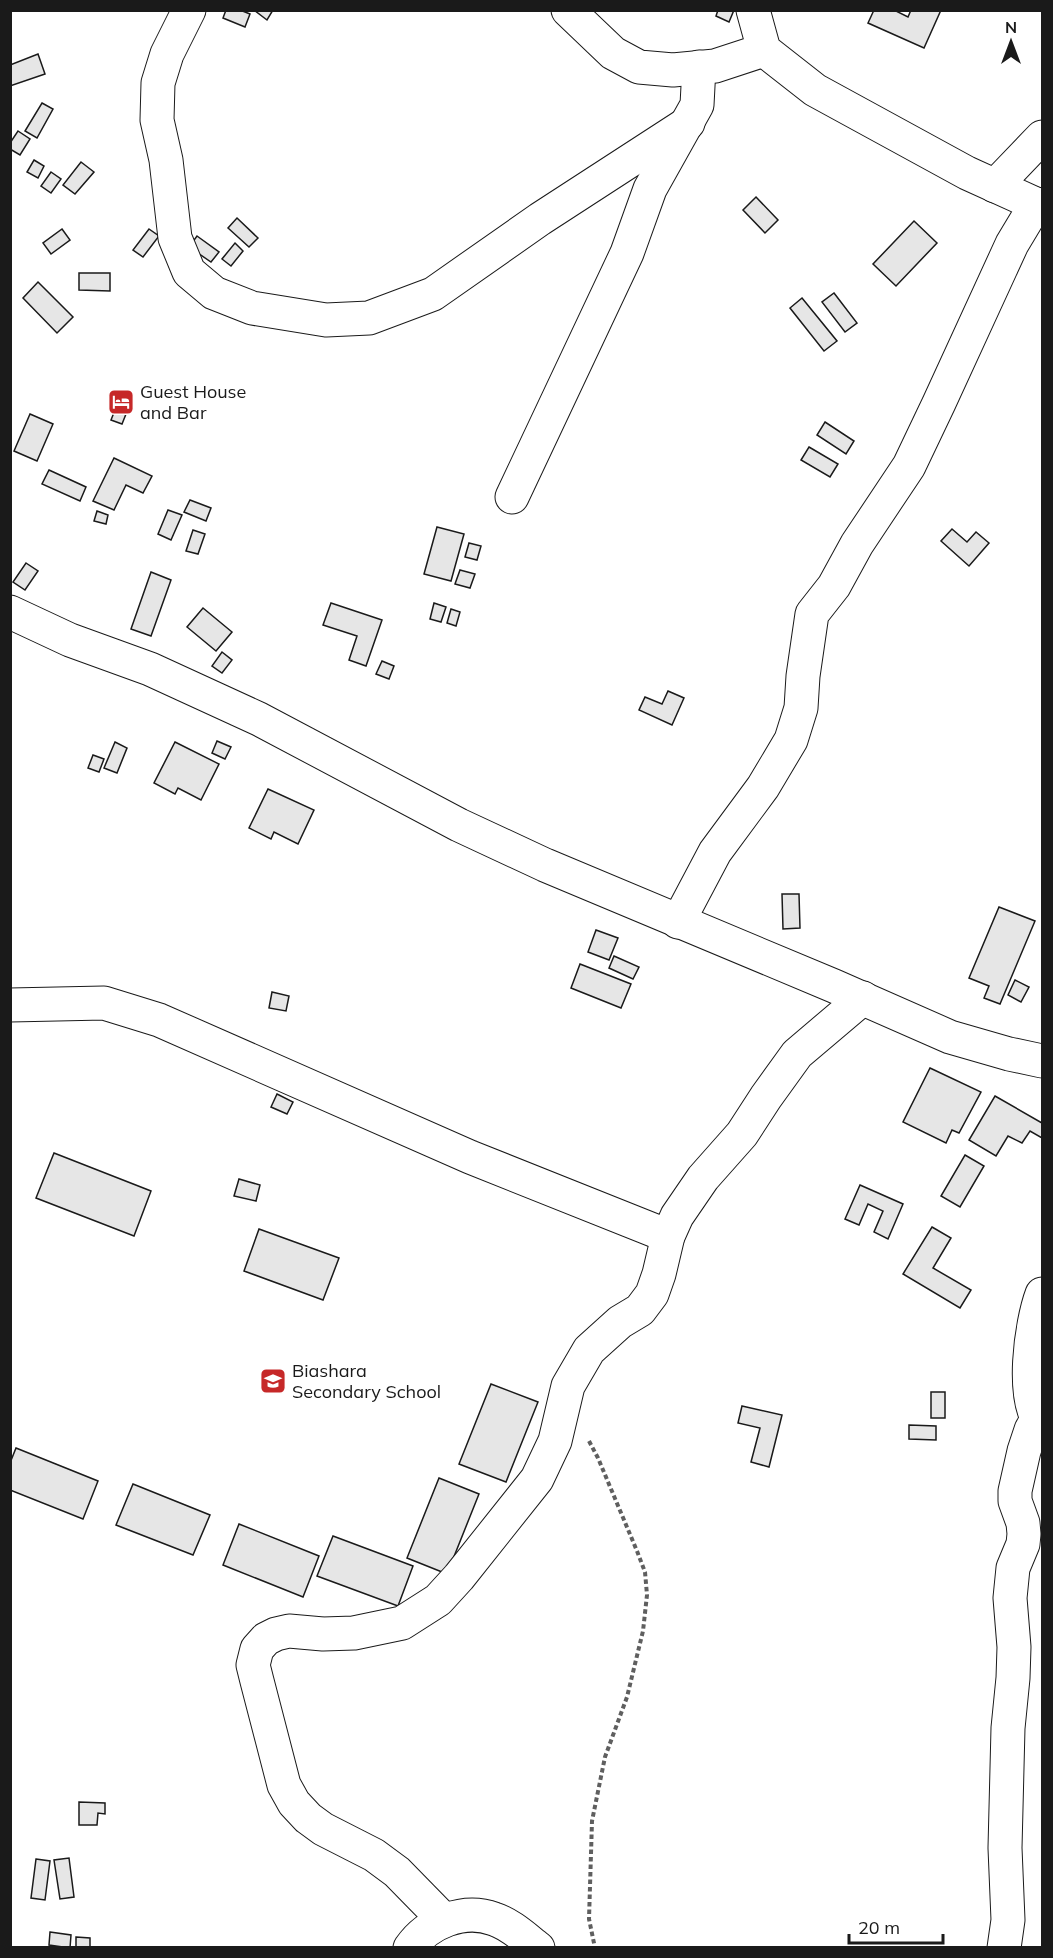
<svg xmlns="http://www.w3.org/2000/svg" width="1053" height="1958" viewBox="0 0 1053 1958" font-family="Mulish,sans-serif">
  <rect width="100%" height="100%" fill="#fff"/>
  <g fill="#e6e6e6" stroke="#1a1a1a" stroke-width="1.5">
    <polygon points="226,10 240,10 250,14 245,27 223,18"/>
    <polygon points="254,10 273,10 267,20"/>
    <polygon points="718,10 734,10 729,22 716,16"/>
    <polygon points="874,10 894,10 908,17 911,10 941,10 924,48 868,23"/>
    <polygon points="38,54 45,74 10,86 10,65"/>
    <polygon points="42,103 53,109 37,138 25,131"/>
    <polygon points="18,131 30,139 20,155 10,149 10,143"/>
    <polygon points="34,160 44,166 38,178 27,172"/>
    <polygon points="81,162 94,172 75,194 63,185"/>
    <polygon points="51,172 61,179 51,193 41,186"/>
    <polygon points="756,197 778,220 765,233 743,210"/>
    <polygon points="237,218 258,238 249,247 228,228"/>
    <polygon points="914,221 937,243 896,286 873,264"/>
    <polygon points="62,229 70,240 51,254 43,243"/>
    <polygon points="149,229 159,236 143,257 133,250"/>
    <polygon points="197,236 219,252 211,262 189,247"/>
    <polygon points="235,243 243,251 231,266 222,259"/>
    <polygon points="79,273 110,273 110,291 79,290"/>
    <polygon points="38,282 73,317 57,333 23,298"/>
    <polygon points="834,293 857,323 845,332 822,302"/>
    <polygon points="802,298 837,341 824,351 790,308"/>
    <polygon points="119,400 130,404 122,424 111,420"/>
    <polygon points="30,414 53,424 37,461 14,451"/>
    <polygon points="825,422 854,441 846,454 817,435"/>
    <polygon points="809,447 838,464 830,477 801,460"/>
    <polygon points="114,458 152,476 143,493 126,485 114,510 93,501"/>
    <polygon points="49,470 86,487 80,501 42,484"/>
    <polygon points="190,500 211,508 206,521 184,512"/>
    <polygon points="168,510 182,515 171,540 158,534"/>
    <polygon points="97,511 108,515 106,524 94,521"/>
    <polygon points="437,527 464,534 451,581 424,574"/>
    <polygon points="952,529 967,542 976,532 989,543 969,566 941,541"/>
    <polygon points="193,530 205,534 198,554 186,551"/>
    <polygon points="469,543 481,546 477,560 465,557"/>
    <polygon points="26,563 38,571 25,590 13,582"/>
    <polygon points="460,570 475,574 470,588 455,584"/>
    <polygon points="151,572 171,580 151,636 131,629"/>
    <polygon points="331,603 382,620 366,666 349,660 357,636 323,625"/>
    <polygon points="434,603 446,607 441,622 430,619"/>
    <polygon points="203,608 232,632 216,651 187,627"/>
    <polygon points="451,609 460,612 456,626 447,623"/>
    <polygon points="222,652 232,660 222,673 212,666"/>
    <polygon points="382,661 394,666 389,679 376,674"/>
    <polygon points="668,691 684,698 672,725 639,710 645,697 662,704"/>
    <polygon points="217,741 231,747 225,759 212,753"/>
    <polygon points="115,742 127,748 117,773 104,768"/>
    <polygon points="175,742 219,764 201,800 178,788 175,794 154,783"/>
    <polygon points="93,755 104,759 99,772 88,768"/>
    <polygon points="268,789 314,810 298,844 274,832 271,839 249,828"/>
    <polygon points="782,894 799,894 800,928 783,929"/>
    <polygon points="999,907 1035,921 1000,1004 984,998 989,986 969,978"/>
    <polygon points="596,930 618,938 609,960 588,952"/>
    <polygon points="614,956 639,967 633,979 609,968"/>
    <polygon points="580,964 631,984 621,1008 571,988"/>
    <polygon points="1015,980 1029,987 1021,1002 1008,995"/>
    <polygon points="272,992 289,996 286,1011 269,1008"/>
    <polygon points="930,1068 981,1092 959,1133 952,1130 946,1143 903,1122"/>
    <polygon points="277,1094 293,1102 287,1114 271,1107"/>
    <polygon points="995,1096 1042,1123 1042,1138 1030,1131 1022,1143 1008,1136 996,1156 969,1140"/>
    <polygon points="54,1153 151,1191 134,1236 36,1198"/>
    <polygon points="965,1155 984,1166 960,1207 941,1196"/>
    <polygon points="239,1179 260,1185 256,1201 234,1196"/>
    <polygon points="860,1185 903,1204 888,1239 874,1232 883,1211 868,1204 859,1225 845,1219"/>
    <polygon points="932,1227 951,1238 933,1268 971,1290 960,1308 903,1274"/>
    <polygon points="259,1229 339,1258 323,1300 244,1271"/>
    <polygon points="491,1384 538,1402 506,1482 459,1464"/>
    <rect x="931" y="1392" width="14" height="26"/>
    <polygon points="742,1406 782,1415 769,1467 751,1462 760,1428 738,1423"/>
    <polygon points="909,1425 936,1426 936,1440 909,1439"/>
    <polygon points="16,1448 98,1481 83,1519 10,1490 10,1463"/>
    <polygon points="439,1478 479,1494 447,1574 407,1558"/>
    <polygon points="133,1484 210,1515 193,1555 116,1525"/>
    <polygon points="239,1524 319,1556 303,1597 223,1565"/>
    <polygon points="333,1536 413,1566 398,1606 317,1576"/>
    <polygon points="79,1802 105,1803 105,1814 98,1813 97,1825 79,1825"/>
    <polygon points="69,1858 74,1897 60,1899 54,1860"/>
    <polygon points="36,1859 50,1861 45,1900 31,1898"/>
    <polygon points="50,1932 71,1935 70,1948 49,1945"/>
    <polygon points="76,1937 90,1938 90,1948 76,1948"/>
  </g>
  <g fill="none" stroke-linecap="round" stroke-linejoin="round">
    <defs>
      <g id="minor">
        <polyline points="189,10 167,54 158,83 157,120 166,160 175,238 189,272 214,293 252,308 326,320 369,318 433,294 540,219 688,123"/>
        <polyline points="568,10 613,53 639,67 673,70 715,66 764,50"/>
        <polyline points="753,10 764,50 815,90 967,173 1042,207"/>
        <polyline points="995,186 1042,137"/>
        <polyline points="512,497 627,253 650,189 697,105 699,67"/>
        <polyline points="10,612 70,640 150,669 259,719 459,825 545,865 834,986 950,1037 1009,1054 1042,1061"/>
        <polyline points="678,922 715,852 763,787 791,740 801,708 803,676 812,614 834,586 857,544 909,466 939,403 1012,244 1036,204"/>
        <polyline points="10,1005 104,1003 159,1020 470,1157 668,1236"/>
        <path d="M 1042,1294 C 1031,1323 1020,1401 1042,1425"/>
        <polyline points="444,1920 397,1872 374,1855 323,1829 308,1818 294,1803 284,1785 257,1681 253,1665 257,1649 266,1639 276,1634 289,1631 323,1634 354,1633 402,1623 438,1600 459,1577 537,1479 555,1441 568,1386 589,1350 620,1322 640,1310 652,1294 659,1274 668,1236 677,1216 703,1178 742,1134 766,1097 797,1054 863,998"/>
        <path d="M 410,1948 C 428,1922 464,1908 494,1919 C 510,1924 525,1938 538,1948"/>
        <polyline points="1004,1948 1008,1920 1005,1848 1008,1728 1013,1678 1014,1647 1010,1598 1013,1568 1023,1544 1024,1534 1023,1523 1015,1501 1015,1491 1024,1451 1031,1430 1037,1419"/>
      </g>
    </defs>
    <use href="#minor" stroke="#1a1a1a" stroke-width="35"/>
    <polyline stroke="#5f5f5f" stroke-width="4" stroke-dasharray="4.5 3" stroke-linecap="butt" points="589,1441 598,1458 637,1551 645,1572 647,1595 643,1631 627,1697 605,1757 592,1821 589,1919 595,1948"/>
    <use href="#minor" stroke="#fff" stroke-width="33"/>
  </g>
  <defs>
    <symbol id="hotel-square" viewBox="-11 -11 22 22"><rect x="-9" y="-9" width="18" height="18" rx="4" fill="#c62828" stroke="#fff"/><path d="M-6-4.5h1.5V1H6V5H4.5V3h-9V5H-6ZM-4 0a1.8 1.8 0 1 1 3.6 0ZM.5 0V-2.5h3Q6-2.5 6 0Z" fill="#fff"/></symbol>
    <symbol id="school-square" viewBox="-11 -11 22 22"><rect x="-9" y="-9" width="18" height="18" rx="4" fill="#c62828" stroke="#fff"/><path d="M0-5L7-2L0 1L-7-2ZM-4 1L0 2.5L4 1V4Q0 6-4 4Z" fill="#fff"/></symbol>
  </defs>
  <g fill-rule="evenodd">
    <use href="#hotel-square" x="106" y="387" width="30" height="30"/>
    <use href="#school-square" x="258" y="1366" width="30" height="30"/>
  </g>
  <g text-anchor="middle" stroke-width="4.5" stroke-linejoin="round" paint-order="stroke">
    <g font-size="18" fill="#1a1a1a" stroke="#fff" text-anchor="start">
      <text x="140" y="398">Guest House<tspan x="140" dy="21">and Bar</tspan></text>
      <text x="292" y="1377">Biashara<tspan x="292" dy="21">Secondary School</tspan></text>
    </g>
  </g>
  <rect width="1053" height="1958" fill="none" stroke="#1a1a1a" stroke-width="24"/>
  <g transform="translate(1011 42)" stroke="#ffffff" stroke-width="4.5" paint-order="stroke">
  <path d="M0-4.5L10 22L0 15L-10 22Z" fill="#1a1a1a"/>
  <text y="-9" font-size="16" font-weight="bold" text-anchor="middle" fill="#1a1a1a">N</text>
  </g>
  <path d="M849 1934v9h94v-9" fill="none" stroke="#1a1a1a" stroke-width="3"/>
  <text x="858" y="1934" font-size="18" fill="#1a1a1a" stroke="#ffffff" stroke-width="4.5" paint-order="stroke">20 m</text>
</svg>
